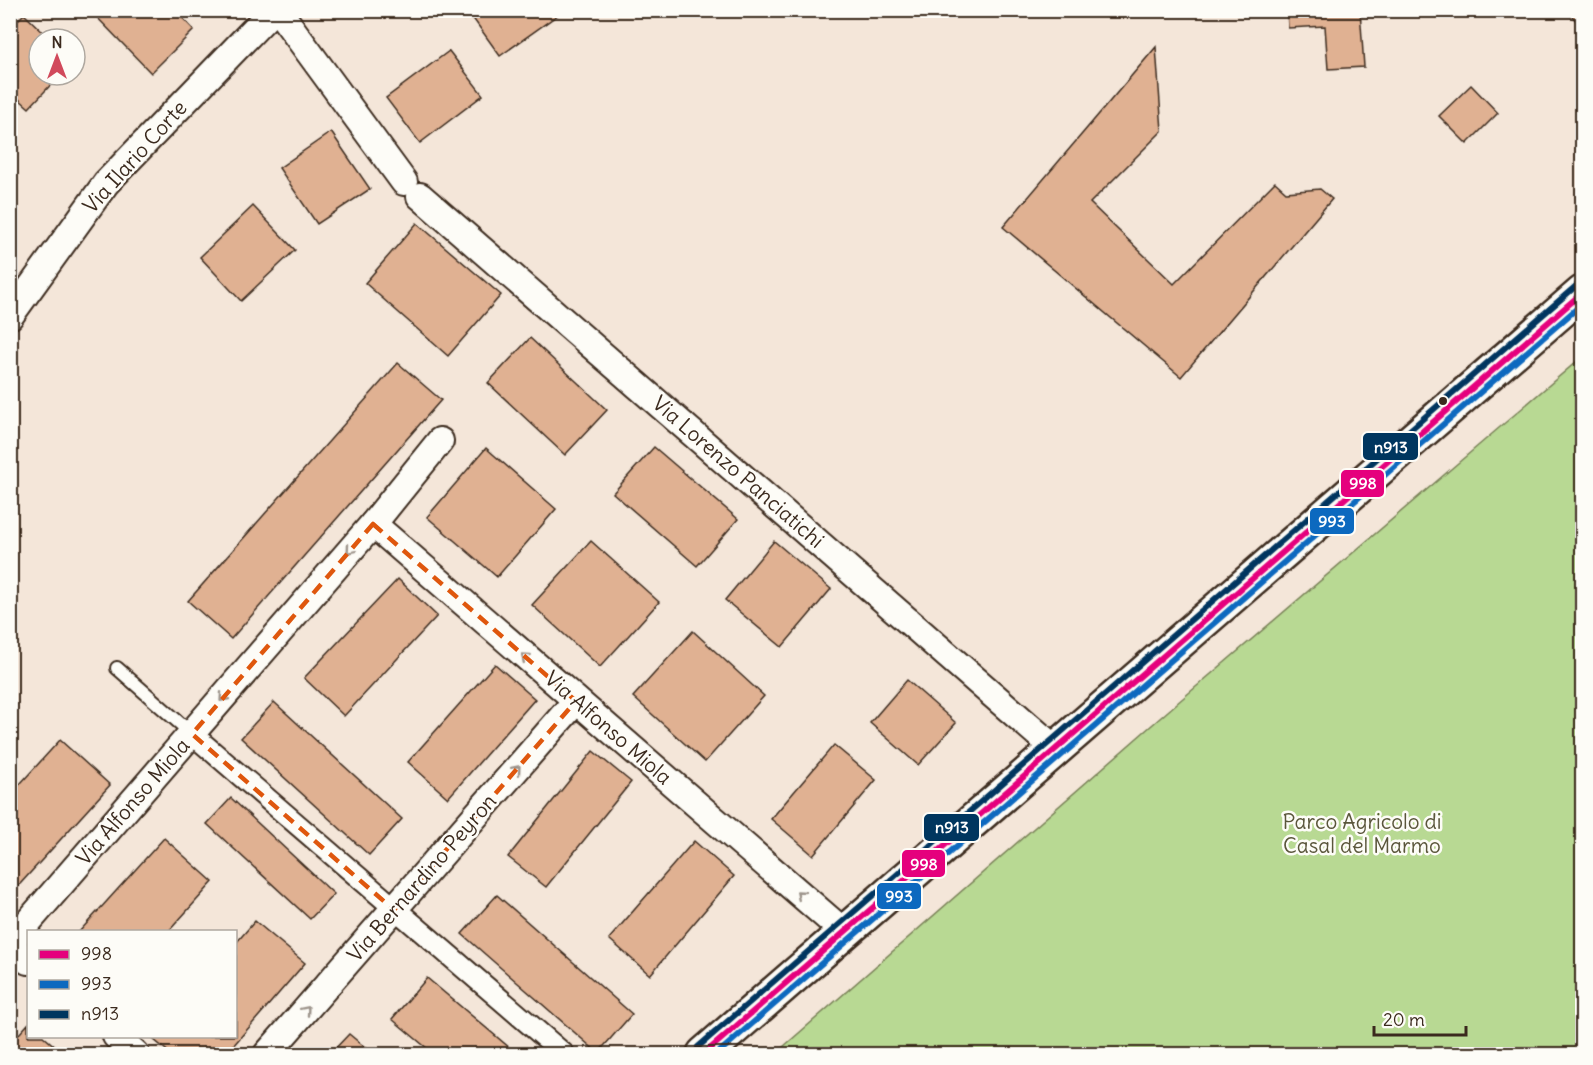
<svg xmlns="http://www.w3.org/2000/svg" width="1593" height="1065" viewBox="0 0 1593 1065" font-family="Delius,sans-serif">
  <rect width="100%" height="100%" fill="#f4e6d9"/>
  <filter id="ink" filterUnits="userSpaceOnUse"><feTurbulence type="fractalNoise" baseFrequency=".0167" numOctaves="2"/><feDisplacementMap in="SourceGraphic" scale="12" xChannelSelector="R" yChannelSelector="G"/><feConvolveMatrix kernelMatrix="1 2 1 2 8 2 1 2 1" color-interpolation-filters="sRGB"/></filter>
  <g filter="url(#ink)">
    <polygon fill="#b8d993" stroke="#7a8258" stroke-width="1.5" points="1582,357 1582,1054 775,1054 1176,704"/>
    <g fill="#e0b192" stroke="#3b2a1e" stroke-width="1.5">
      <polygon points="90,10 175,10 194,30 151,73"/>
      <polygon points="467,10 557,10 559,14 500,56"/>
      <polygon points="1287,10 1360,10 1364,67 1328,69 1325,26 1288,28"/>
      <polygon points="1567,10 1582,10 1582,28"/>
      <polygon points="24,14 50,39 39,39 39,75 60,75 29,108 10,91 10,28"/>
      <polygon points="1156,47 1162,131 1090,203 1174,284 1275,182 1286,192 1320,189 1332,199 1181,377 1003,227"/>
      <polygon points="449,51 483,95 420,143 386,98"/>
      <polygon points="1471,85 1498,113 1467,144 1439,116"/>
      <polygon points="331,132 370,189 317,224 279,168"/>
      <polygon points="253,206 295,250 241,301 200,257"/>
      <polygon points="417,223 501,295 448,356 365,283"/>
      <polygon points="530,338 607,410 565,455 488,383"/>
      <polygon points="398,363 441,400 231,639 188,601"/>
      <polygon points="654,447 738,519 697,566 613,493"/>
      <polygon points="486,448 556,509 497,577 427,517"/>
      <polygon points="591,541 659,602 600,667 532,605"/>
      <polygon points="774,541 831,589 782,647 725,600"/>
      <polygon points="398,579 437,616 344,716 304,678"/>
      <polygon points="693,631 764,696 705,762 633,697"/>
      <polygon points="495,664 535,699 448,798 408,762"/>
      <polygon points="907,680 956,723 918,765 870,723"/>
      <polygon points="274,702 402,819 369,855 241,738"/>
      <polygon points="60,740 110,785 10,895 10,795"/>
      <polygon points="834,745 876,780 813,855 771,819"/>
      <polygon points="593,751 631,782 546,887 508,857"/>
      <polygon points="231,798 334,894 310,919 207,824"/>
      <polygon points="164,838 213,882 168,932 79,932"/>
      <polygon points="694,841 734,876 650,975 609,939"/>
      <polygon points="497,895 632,1014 598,1053 462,934"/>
      <polygon points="255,921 305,963 226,1054 171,1054 153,1039 155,1036 236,1036 236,943"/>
      <polygon points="427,978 517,1054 434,1054 392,1019"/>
      <polygon points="28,1024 28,1036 43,1036 64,1054 10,1054 10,1044"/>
      <polygon points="349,1034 373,1054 330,1054"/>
    </g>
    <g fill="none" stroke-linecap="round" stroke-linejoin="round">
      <defs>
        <polyline id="service" points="117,668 192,734"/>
        <polyline id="pedestrian" points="192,734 564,1054"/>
        <g id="minor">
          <polyline points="278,10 404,182"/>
          <polyline points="420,196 1055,749"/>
          <polyline points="10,316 106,183 273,10"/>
          <polyline points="373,524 440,441"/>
          <polyline points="10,943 373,524 844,932"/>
          <polyline points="10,945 28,961"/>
          <polyline points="116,1036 136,1054"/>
          <polyline points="267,1054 576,701"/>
        </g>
        <polyline id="secondary" points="704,1054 1582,293"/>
      </defs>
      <use href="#service" stroke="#3b2a1e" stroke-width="16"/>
      <use href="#pedestrian" stroke="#3b2a1e" stroke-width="24"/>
      <use href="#minor" stroke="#3b2a1e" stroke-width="30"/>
      <use href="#secondary" stroke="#3b2a1e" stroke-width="38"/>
      <use href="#service" stroke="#fdfcf7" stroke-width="12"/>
      <use href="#pedestrian" stroke="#fdfcf7" stroke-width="20"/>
      <use href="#minor" stroke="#fdfcf7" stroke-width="26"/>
      <use href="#secondary" stroke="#fdfcf7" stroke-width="33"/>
      <defs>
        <polyline id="bus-1" points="704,1054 1582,293"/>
        <polyline id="bus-2" points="717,1054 1582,304"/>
        <polyline id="bus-3" points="698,1047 1576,286"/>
      </defs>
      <use href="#bus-1" stroke="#fdfcf7" stroke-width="10"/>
      <use href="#bus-2" stroke="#fdfcf7" stroke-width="10"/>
      <use href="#bus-3" stroke="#fdfcf7" stroke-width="10"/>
      <use href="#bus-1" stroke="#e5007d" stroke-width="6"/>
      <use href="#bus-2" stroke="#0c69bf" stroke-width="6"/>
      <use href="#bus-3" stroke="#00365f" stroke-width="6"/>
    </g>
    <defs><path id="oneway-chevron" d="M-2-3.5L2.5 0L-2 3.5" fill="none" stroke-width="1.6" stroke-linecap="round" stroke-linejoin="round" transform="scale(1.5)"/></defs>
    <g stroke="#9c938a">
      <use href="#oneway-chevron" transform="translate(350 550) rotate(131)"/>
      <use href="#oneway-chevron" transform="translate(525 657) rotate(-139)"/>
      <use href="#oneway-chevron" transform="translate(223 698) rotate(131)"/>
      <use href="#oneway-chevron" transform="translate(517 769) rotate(-49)"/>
      <use href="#oneway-chevron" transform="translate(800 894) rotate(-139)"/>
      <use href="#oneway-chevron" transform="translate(306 1010) rotate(-49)"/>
    </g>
  </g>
  <path fill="none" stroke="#df570d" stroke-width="4.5" stroke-dasharray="12 8" stroke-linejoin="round" d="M 373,524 L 576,701 L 394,910 L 192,734 Z"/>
  <circle fill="#3b2a1e" stroke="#fdfcf7" stroke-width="2" cx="1443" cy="401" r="5"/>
  <g text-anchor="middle" stroke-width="5" stroke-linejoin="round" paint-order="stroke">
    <g font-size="21" fill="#3b2a1e" stroke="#fdfcf7">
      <text transform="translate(135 157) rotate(-48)" y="7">Via Ilario Corte</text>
      <text transform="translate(738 472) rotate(41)" y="7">Via Lorenzo Panciatichi</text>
      <text transform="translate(608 728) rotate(41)" y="7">Via Alfonso Miola</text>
      <text transform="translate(133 802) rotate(-49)" y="7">Via Alfonso Miola</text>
      <text transform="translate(422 878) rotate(-49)" y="7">Via Bernardino Peyron</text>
    </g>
    <g font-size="21" fill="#5a563b" stroke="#fdfcf7">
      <text x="1362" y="829">Parco Agricolo di<tspan x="1362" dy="24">Casal del Marmo</tspan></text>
    </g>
  </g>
  <g stroke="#fdfcf7" stroke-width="2">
    <rect x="1362" y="432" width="57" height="29" rx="6" fill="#00365f"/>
    <rect x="1340" y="469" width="45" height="29" rx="6" fill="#e5007d"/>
    <rect x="1309" y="507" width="46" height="28" rx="6" fill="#0c69bf"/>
    <rect x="923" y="813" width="57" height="29" rx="6" fill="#00365f"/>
    <rect x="901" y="849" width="45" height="29" rx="6" fill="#e5007d"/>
    <rect x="876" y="882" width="46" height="28" rx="6" fill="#0c69bf"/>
  </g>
  <g font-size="16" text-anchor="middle" font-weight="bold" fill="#fff">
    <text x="1391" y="453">n913</text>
    <text x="1363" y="489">998</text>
    <text x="1332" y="527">993</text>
    <text x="952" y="833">n913</text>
    <text x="924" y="870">998</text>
    <text x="899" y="902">993</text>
  </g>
  <rect width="1593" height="1065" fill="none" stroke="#fdfcf7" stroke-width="36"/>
  <rect x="18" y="18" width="1557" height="1029" fill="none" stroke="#3b2a1e" stroke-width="2" filter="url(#ink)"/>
  <rect x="27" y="930" width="210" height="108" fill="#fdfcf7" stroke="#afa8a0" stroke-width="1.5"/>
  <rect x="39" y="950" width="30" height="9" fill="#e5007d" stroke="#afa8a0" stroke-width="1.5"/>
  <text x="81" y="960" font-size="18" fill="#3b2a1e">998</text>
  <rect x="39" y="980" width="30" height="9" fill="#0c69bf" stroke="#afa8a0" stroke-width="1.5"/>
  <text x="81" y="990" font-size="18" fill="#3b2a1e">993</text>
  <rect x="39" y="1010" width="30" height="9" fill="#00365f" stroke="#afa8a0" stroke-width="1.5"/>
  <text x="81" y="1020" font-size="18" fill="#3b2a1e">n913</text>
  <g transform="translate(57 57)"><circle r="28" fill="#fdfcf7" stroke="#afa8a0" stroke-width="1.5"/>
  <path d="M0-4.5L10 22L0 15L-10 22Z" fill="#d1495b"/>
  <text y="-9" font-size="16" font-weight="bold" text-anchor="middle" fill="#3b2a1e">N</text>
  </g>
  <path d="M1374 1026v9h92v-9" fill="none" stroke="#3b2a1e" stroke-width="3"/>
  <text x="1383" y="1026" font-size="18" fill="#3b2a1e" stroke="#fdfcf7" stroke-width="4.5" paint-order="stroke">20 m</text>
</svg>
